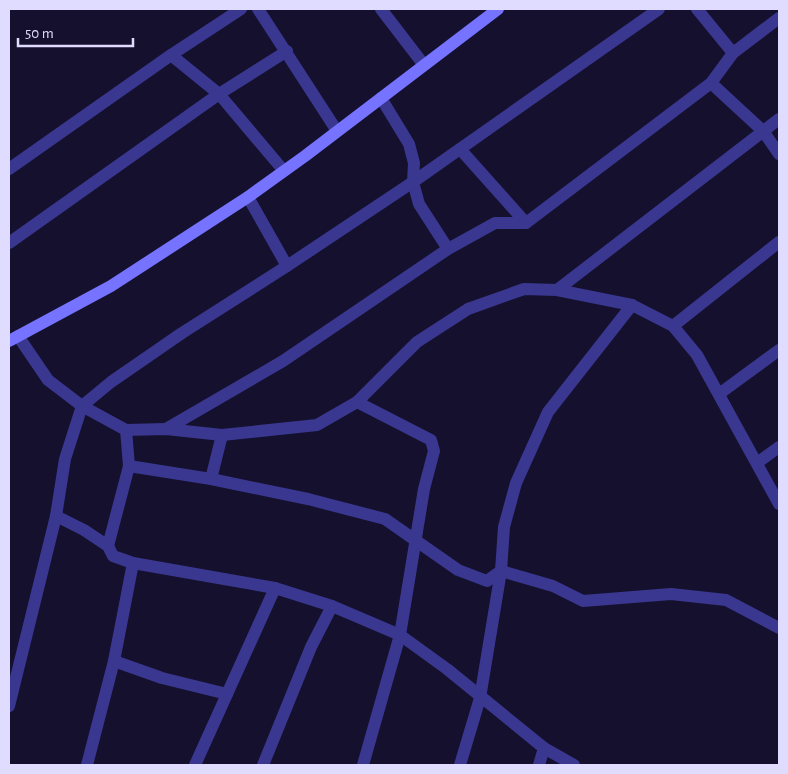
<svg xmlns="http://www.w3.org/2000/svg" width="788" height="774" viewBox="0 0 788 774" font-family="'Alegreya Sans',sans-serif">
  <rect width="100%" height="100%" fill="#14102d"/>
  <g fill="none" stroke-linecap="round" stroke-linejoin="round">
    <g stroke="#3a3790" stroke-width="12">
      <polyline points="258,9 337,131"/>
      <polyline points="381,9 424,65"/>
      <polyline points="697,9 733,53"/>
      <polyline points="171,55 219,94 284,171"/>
      <polyline points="711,83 763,131 779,154"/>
      <polyline points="381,98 409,144 414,163 413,182 419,204 448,249"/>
      <polyline points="460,149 526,223"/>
      <polyline points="9,169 171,55 241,9"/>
      <polyline points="248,197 287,266"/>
      <polyline points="9,243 219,94 287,51"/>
      <polyline points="557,290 779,119"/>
      <polyline points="673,326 779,242"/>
      <polyline points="18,336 48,380 82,406 126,430 166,429 222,435 317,425 357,402 417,342 468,309 524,289 557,290 632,305 673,326 697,355 779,504"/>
      <polyline points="719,394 779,350"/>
      <polyline points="357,402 431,440 434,451 424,489 400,635 363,765"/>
      <polyline points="166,429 283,361 448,249 495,223 526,223 711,83 733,53 779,18"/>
      <polyline points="757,463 779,447"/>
      <polyline points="129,466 211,479 308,499 385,519 458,570 487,581 501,571 553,586 583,601 671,594 726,600 779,628"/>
      <polyline points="211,479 222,435"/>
      <polyline points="56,516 84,530 108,546 113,556 133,563 275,588 332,606 400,635 447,669 544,748 574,765"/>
      <polyline points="108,546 129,466 126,430"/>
      <polyline points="114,661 162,678 227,694"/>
      <polyline points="9,706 56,516 65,459 82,406 111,382 182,333 287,266 413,182 659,9"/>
      <polyline points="87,765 114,661 133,563"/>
      <polyline points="195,765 275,588"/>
      <polyline points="263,765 311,647 332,606"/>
      <polyline points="460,765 480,698 501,571 504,527 516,483 548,412 632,305"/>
      <polyline points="539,765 544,748"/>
    </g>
    <polyline stroke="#7573ff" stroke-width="12" points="9,341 111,286 248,197 305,156 498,9"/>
  </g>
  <rect width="788" height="774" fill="none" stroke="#e0dcff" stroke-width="20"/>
  <path d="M18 38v8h115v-8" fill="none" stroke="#e0dcff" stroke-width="2.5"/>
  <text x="25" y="38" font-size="15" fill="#e0dcff" stroke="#14102d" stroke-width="4" paint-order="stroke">50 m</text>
</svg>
